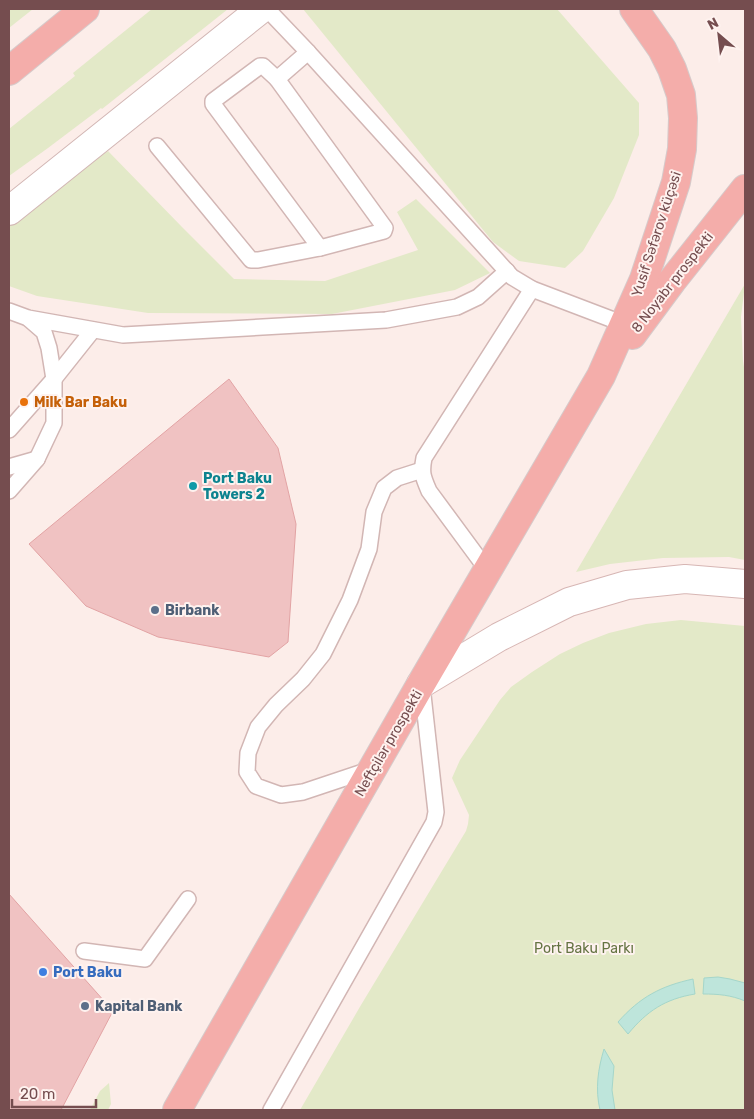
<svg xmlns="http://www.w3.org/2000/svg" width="754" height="1119" viewBox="0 0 754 1119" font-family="Rubik,sans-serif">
  <rect width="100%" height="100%" fill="#fcede9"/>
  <g fill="#e3e9c8">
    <polygon points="9,9 33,9 9,28"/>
    <polygon points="152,9 228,9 102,109 101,108 48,148 9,176 9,129 75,76 73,73"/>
    <polygon points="303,9 557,9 639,103 639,135 614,198 583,251 565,268 519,261 493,242"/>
    <polygon points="108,151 182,227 234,279 325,281 418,250 397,212 416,199 490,273 455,290 332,314 148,313 37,296 9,286 9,216"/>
    <polygon points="745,284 741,317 743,361 745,373 745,560 729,557 663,558 610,564 576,572"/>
    <polygon points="681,620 745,626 745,1110 300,1110 361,1005 466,831 468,824 469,815 452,778 460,760 500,700 511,687 532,672 560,654 583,643 609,633 646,624"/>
    <polygon points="109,1083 111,1104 108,1110 90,1110 100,1091"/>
  </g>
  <g fill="#bee5db" stroke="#a5d6ca">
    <path d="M 718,977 L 730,979 L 745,983 L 745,1001 C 731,995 718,994 703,994 L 704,978 Z"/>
    <path d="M 693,979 L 695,994 C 665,999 647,1011 628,1034 L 618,1022 C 640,997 661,986 693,979 Z"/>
    <path d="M 604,1049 L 614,1066 L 612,1090 L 615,1110 L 600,1110 C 595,1089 598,1069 604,1049 Z"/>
  </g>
  <g fill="#f0c2c2" stroke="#e2a3a4">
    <polygon points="229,379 278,448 296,524 288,642 269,657 158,637 86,606 29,544"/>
    <polygon points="9,894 113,1011 61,1110 9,1110"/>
  </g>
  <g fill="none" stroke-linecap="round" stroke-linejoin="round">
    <defs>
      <g id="service">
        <polyline points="267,9 308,52 512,277 532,289 624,324"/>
        <polyline points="277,79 385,228 384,231 320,248"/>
        <polyline points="157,146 251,260 258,260 320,248 213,104 213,101 260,66 263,66 277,79 308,52"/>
        <polyline points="9,311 28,318 123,335 386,320 457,307 478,297 507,271"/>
        <polyline points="9,430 54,379 93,330"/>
        <polyline points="9,467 37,459"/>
        <polyline points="9,491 37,459 54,423 54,379 49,348 44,332 29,319"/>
        <path d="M 488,571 L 429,491 C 423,477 421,473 424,458 L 532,289"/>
        <polyline points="372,769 303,792 281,795 256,786 247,772 248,753 258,727 276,705 303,679 323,654 350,600 369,549 374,512 384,488 397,478 422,470"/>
        <polyline points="84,951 145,959 188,899"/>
        <polyline points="271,1110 434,822 436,812 422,686"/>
      </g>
      <polyline id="minor" points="9,211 261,9"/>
      <polyline id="secondary" points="421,684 499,637 569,602 627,585 685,579 745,584"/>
      <g id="trunk">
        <polyline points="9,71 85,9"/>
        <polyline points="632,335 672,281 745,189"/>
        <polyline points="177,1110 421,684 601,376 644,279 676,182 682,149 683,118 681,95 672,69 662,49 634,9"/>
      </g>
    </defs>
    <use href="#service" stroke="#d2b6b4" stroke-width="18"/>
    <use href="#minor" stroke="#d2b6b4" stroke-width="30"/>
    <use href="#secondary" stroke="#d7b6b4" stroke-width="30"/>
    <use href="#trunk" stroke="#d6caca" stroke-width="30"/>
    <use href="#service" stroke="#fff" stroke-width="15"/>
    <use href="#minor" stroke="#fff" stroke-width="28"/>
    <use href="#secondary" stroke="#fff" stroke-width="28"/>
    <use href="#trunk" stroke="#f4adaa" stroke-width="28"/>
  </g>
  <circle fill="#e8710a" stroke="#fef2ef" stroke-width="2" cx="24" cy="402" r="5"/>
  <circle fill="#0f9aa8" stroke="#fef2ef" stroke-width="2" cx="193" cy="486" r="5"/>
  <g fill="#5c6f8a" stroke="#fef2ef" stroke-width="2">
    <circle cx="155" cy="610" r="5"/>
    <circle cx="85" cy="1006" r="5"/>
  </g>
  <circle fill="#3f7fe0" stroke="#fef2ef" stroke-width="2" cx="43" cy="972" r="5"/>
  <g text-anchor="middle" stroke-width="4" stroke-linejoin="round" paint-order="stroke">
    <g font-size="14" fill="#754d4f" stroke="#fef2ef">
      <text transform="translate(656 234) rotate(-72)" y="5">Yusif Səfərov küçəsi</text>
      <text transform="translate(672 282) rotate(-52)" y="5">8 Noyabr prospekti</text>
      <text transform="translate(388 743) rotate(-60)" y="5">Neftçilər prospekti</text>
    </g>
    <g font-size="14" font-weight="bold" fill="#c56008" stroke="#fef2ef" text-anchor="start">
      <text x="34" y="407">Milk Bar Baku</text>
    </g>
    <g font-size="14" font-weight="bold" fill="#0d838f" stroke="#fef2ef" text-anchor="start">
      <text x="203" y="483">Port Baku<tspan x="203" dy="16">Towers 2</tspan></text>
    </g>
    <g font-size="14" font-weight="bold" fill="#4e5e75" stroke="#fef2ef" text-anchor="start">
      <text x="165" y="615">Birbank</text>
      <text x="95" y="1011">Kapital Bank</text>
    </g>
    <g font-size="14" fill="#657443" stroke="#fef2ef">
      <text x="584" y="953">Port Baku Parkı</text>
    </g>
    <g font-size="14" font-weight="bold" fill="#366cbe" stroke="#fef2ef" text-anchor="start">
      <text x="53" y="977">Port Baku</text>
    </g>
  </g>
  <rect width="754" height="1119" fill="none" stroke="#754d4f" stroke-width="20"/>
  <g transform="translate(719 35) rotate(332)" stroke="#fef2ef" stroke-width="4" paint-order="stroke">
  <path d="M0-4L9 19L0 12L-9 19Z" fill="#754d4f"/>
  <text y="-8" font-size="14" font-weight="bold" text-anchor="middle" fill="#754d4f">N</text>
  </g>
  <path d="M12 1099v8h84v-8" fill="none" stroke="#754d4f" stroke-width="2.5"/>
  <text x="20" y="1099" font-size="15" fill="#754d4f" stroke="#fef2ef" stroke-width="4" paint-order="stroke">20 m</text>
</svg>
